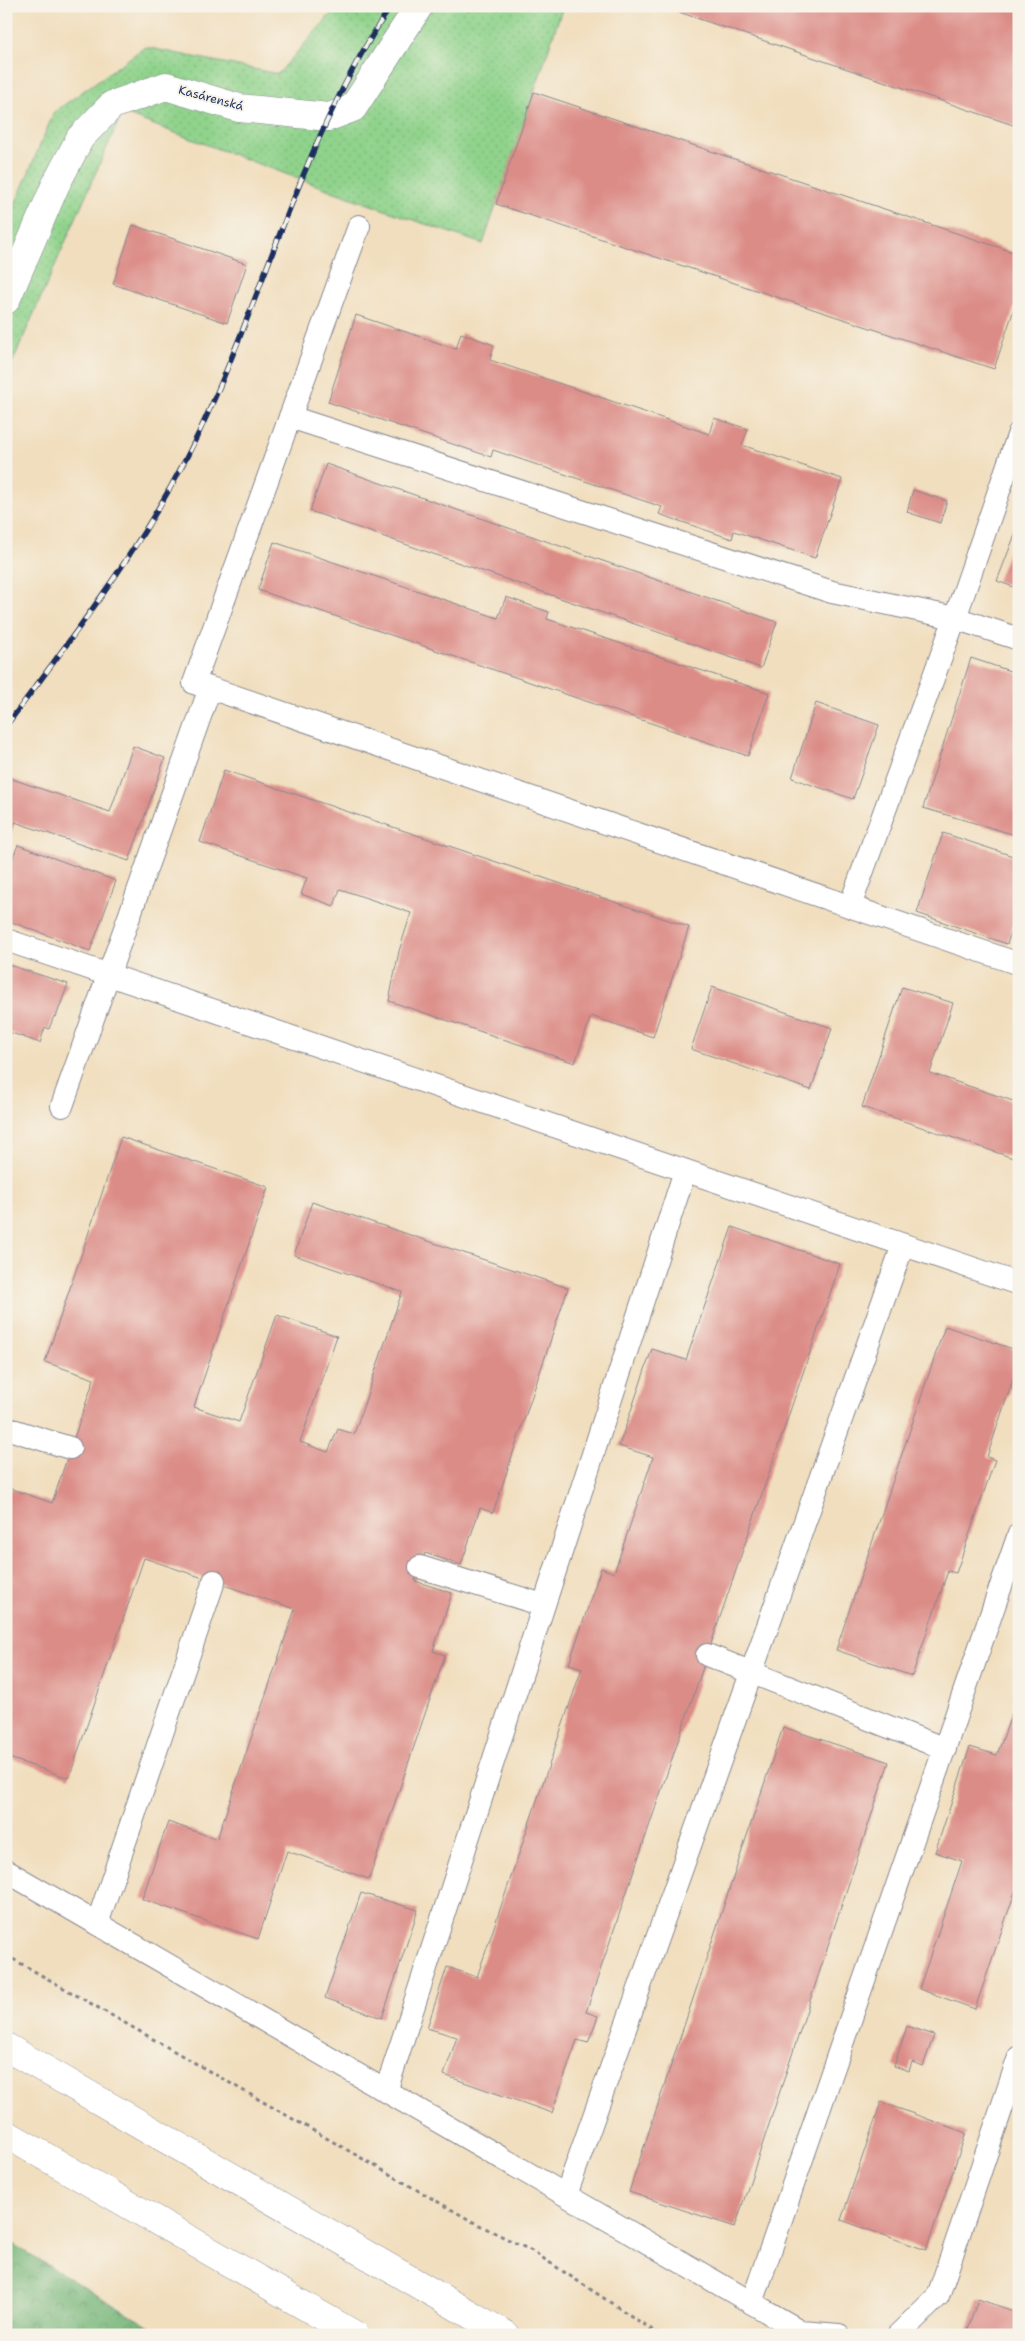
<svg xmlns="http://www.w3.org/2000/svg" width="1025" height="2341" viewBox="0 0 1025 2341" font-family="'Shantell Sans',sans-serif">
  <defs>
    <pattern id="grass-dots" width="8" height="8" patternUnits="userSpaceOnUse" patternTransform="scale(1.25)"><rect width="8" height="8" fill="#90d38c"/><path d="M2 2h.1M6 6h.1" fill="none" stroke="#7cb57b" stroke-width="1.8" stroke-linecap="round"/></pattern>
    <pattern id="forest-crowns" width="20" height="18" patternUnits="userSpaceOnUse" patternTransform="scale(1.25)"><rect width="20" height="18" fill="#74b578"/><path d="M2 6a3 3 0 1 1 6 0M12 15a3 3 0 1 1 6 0" fill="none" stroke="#5e9466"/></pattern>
  </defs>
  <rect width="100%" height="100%" fill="#f7f3e8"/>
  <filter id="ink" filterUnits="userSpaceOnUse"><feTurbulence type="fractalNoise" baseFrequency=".02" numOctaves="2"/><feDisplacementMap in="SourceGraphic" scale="10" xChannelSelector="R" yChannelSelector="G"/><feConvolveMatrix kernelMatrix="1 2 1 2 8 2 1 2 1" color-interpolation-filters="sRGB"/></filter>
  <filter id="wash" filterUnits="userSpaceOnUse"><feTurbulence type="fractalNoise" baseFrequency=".0096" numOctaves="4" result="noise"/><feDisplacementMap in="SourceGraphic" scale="20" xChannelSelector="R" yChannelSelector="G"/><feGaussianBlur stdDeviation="1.12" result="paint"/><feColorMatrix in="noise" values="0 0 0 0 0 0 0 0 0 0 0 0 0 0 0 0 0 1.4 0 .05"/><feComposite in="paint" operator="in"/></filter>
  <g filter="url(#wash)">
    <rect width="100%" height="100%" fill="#f1debe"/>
    <path fill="url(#grass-dots)" stroke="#568175" d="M 338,6 L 563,6 L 483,244 C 362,203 242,158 122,113 L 6,377 L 6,226 L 54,112 L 145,47 L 278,74 Z"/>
    <polygon fill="url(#forest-crowns)" stroke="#48726b" points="6,2240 163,2335 6,2335"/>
    <g id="blocks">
      <g fill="#dc8c87">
        <polygon points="1019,6 1019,127 664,7 664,6"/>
        <polygon points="534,92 1019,254 1019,294 994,369 496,204"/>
        <polygon points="133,225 247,264 227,323 113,284"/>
        <polygon points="356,315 456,349 461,333 494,345 490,360 709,434 714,418 748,429 742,445 842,479 815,558 734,531 732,539 659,514 662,507 493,450 491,457 328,402"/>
        <polygon points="326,464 777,622 761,668 310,511"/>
        <polygon points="913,490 947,501 940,523 907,512"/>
        <polygon points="1019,524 1019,589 997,581"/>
        <polygon points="274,542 498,618 506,597 549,612 547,619 769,693 748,756 258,590"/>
        <polygon points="971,658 1019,674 1019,836 923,808"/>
        <polygon points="816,703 879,725 853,799 792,778"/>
        <polygon points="133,746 165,758 129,861 15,822 8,843 6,842 6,777 110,812"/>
        <polygon points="224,770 689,927 653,1037 591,1016 575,1063 389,1001 399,951 411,913 340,889 334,906 301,894 307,878 200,842"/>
        <polygon points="943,833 1019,858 1019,907 1007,944 917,913"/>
        <polygon points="18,845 116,881 90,951 6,920 6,874"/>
        <polygon points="6,964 68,984 56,1017 54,1016 49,1029 45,1027 40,1043 6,1031"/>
        <polygon points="712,987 832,1028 811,1090 691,1049"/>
        <polygon points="902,987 953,1003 930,1073 1019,1103 1019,1160 862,1107"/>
        <polygon points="121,1137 268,1187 194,1407 239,1422 277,1315 337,1336 300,1442 328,1452 338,1429 354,1434 402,1292 294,1255 312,1202 568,1288 493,1513 480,1508 461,1565 425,1553 415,1581 452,1593 433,1651 445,1655 369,1879 287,1851 258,1939 142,1899 168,1822 217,1839 295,1609 144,1558 69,1778 6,1757 6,1487 52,1503 94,1379 45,1362"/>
        <polygon points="732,1227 840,1264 586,2012 598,2016 588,2043 577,2040 552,2113 444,2075 457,2037 427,2028 447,1967 477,1977 582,1668 569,1664 601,1568 614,1573 653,1457 619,1446 652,1349 686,1360"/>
        <polygon points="945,1326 1019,1351 1019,1361 987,1457 995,1460 956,1573 948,1571 912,1676 836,1650"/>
        <polygon points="1019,1693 1019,1880 975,2009 919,1989 962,1861 935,1852 970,1747 997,1755"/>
        <polygon points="783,1727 889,1762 735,2227 629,2192"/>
        <polygon points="361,1893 418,1910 382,2018 325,1998"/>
        <polygon points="907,2026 934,2035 923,2066 912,2062 909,2071 894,2066"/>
        <polygon points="881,2102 966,2133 926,2250 841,2220"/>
        <polygon points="978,2299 1019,2313 1019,2335 966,2335"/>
      </g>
    </g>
  </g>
  <g filter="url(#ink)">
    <use href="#blocks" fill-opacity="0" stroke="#86868e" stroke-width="1"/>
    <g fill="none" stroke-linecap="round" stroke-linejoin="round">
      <defs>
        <g id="service">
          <polyline points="290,417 832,592 955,618 1019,639"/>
          <polyline points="210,688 194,683 359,226"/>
          <polyline points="850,906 955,618 1019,433"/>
          <polyline points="6,940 1019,1284"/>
          <polyline points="62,1106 210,688 1019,964"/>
          <polyline points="6,1428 70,1448"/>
          <polyline points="420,1567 543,1605"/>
          <polyline points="707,1655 945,1749"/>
          <polyline points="6,1871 802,2332 839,2335"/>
          <polyline points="97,1924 214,1581"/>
          <polyline points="386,2091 685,1171"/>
          <polyline points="566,2195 903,1245"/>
          <polyline points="752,2303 1019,1534"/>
          <polyline points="898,2335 938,2296 1019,2057"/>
        </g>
        <polyline id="minor" points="6,300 55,186 80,138 112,105 166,86 239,108 329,117 353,108 419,6"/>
        <g id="motorway">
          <polyline points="6,2047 506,2335"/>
          <polyline points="6,2134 355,2335"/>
        </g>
      </defs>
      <use href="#service" stroke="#86868e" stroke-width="24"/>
      <use href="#minor" stroke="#86868e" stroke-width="29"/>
      <use href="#motorway" stroke="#86868e" stroke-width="29"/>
      <polyline stroke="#86868e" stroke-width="3" stroke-dasharray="4 4" stroke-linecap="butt" points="6,1955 475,2223 532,2251 660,2335"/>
      <use href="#service" stroke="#fff" stroke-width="22"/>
      <use href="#minor" stroke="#fff" stroke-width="28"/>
      <use href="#motorway" stroke="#fff" stroke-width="28"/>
      <defs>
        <path id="rail" d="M 6,726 C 84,622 160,524 212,404 C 271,271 309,127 391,6"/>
      </defs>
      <use href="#rail" stroke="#1b2f5e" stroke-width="5.5"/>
      <use href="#rail" stroke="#f7f3e8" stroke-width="4" stroke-dasharray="11" stroke-linecap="butt"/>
    </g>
  </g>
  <g text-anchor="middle" stroke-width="4" stroke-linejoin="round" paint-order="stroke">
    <g font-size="12" fill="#1b2f5e" stroke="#f7f3e8">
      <text transform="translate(211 98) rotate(15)" y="4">Kasárenská</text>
    </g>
  </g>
  <rect width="1025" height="2341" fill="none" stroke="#f7f3e8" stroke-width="25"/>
</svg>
